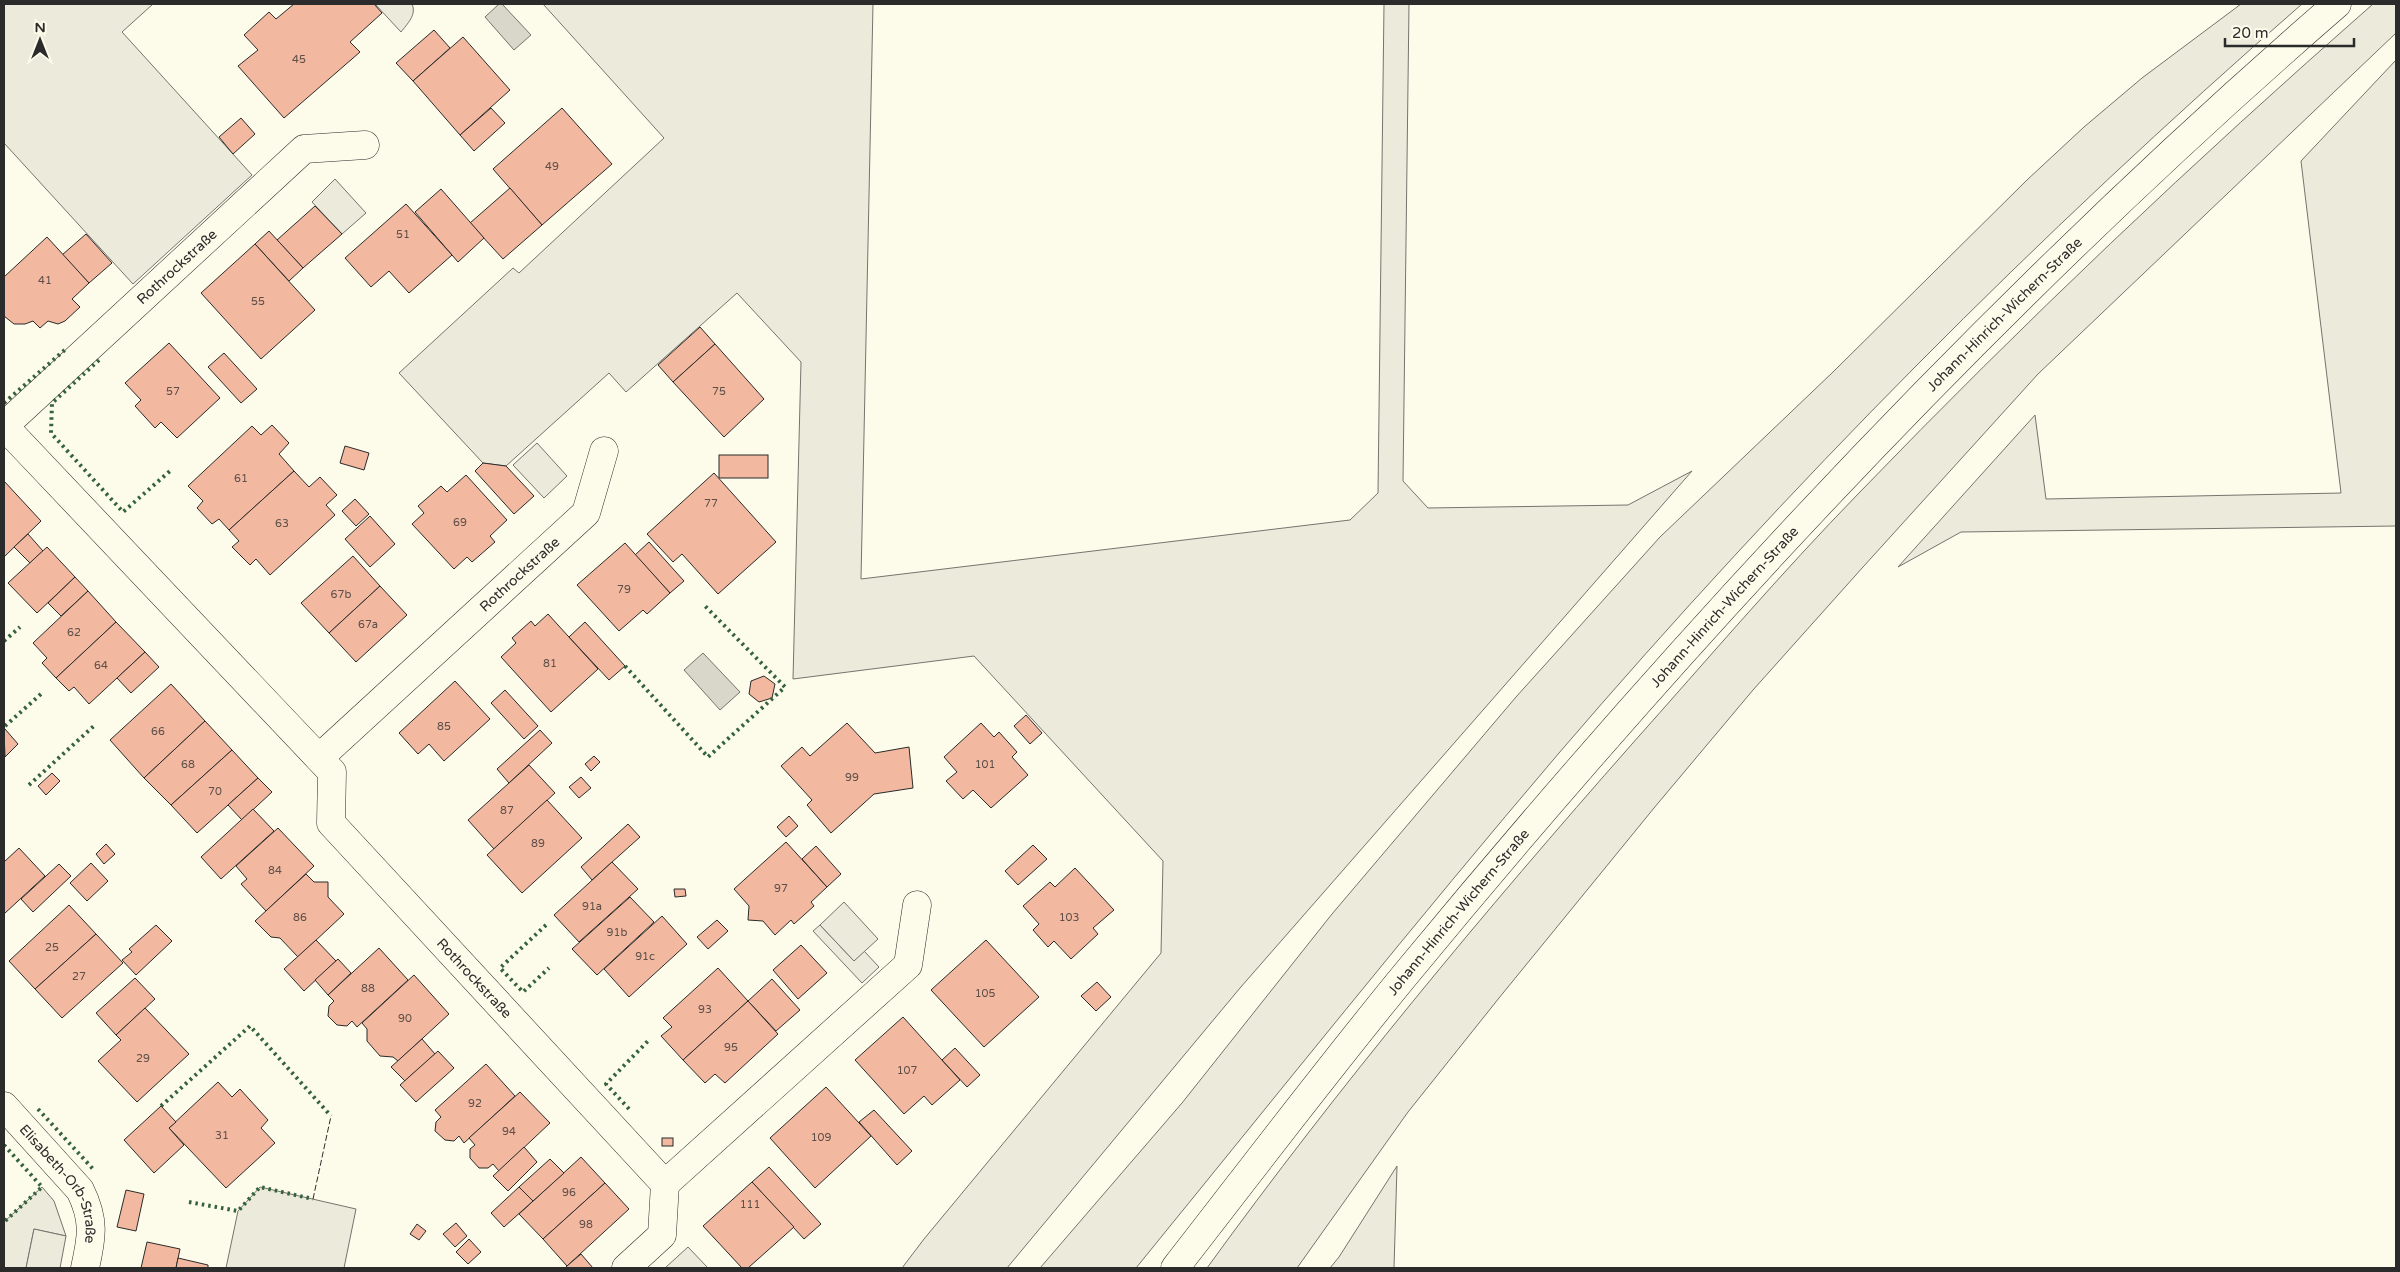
<svg xmlns="http://www.w3.org/2000/svg" width="2400" height="1272" viewBox="0 0 2400 1272" font-family="'Varela Round',sans-serif">
  <rect width="100%" height="100%" fill="#fdfbea"/>
  <g fill="#ecebdb" stroke="#74746e">
    <polygon points="4,4 153,4 122,32 252,175 133,284 4,143"/>
    <path d="M 375,4 L 412,4 C 417,15 407,24 401,32 Z"/>
    <polygon points="543,4 873,4 861,579 1350,520 1378,493 1384,4 1409,4 1403,481 1428,508 1628,505 1692,471 1240,988 1007,1268 902,1268 924,1239 1161,953 1163,861 974,656 793,679 801,362 737,293 626,392 609,373 506,466 483,463 399,373 513,268 519,273 664,138"/>
    <path d="M 2241,4 L 2302,4 C 2037,235 1788,486 1559,753 C 1415,922 1276,1096 1136,1268 L 1040,1268 L 1182,1103 L 1332,914 L 1516,697 L 1660,537 L 1833,372 L 2027,180 L 2084,127 L 2142,78 Z"/>
    <path d="M 2373,4 L 2396,4 L 2396,33 L 2038,374 L 1863,567 L 1753,690 L 1654,808 L 1499,998 L 1408,1112 L 1297,1268 L 1207,1268 C 1339,1086 1483,913 1632,744 C 1707,660 1780,574 1859,493 C 2023,323 2195,160 2373,4 Z"/>
    <polygon points="2396,60 2396,526 1961,532 1898,567 2035,415 2046,499 2341,493 2301,161"/>
    <polygon points="820,925 854,961 864,951 879,967 862,983 813,931"/>
    <polygon points="1397,1166 1394,1268 1330,1268 1339,1257"/>
    <polygon points="42,1187 54,1201 66,1236 34,1229 26,1268 4,1268 4,1222"/>
    <polygon points="260,1187 356,1209 344,1268 226,1268 238,1211"/>
    <polygon points="688,1247 708,1268 665,1268"/>
  </g>
  <g fill="#eceadb" stroke="#74746e">
    <polygon points="335,179 366,213 342,234 312,202"/>
    <polygon points="537,443 567,476 544,498 513,465"/>
    <polygon points="844,902 878,939 854,961 820,925"/>
    <polygon points="34,1229 66,1236 60,1268 26,1268"/>
  </g>
  <g fill="#d8d7c9" stroke="#74746e">
    <polygon points="499,4 502,4 531,35 514,50 485,17"/>
    <polygon points="703,653 740,692 720,710 684,670"/>
  </g>
  <g fill="#f2b8a0" stroke="#2b2b2b">
    <polygon points="294,4 374,4 382,13 350,42 360,52 284,118 238,66 258,50 244,35 269,12 276,19"/>
    <polygon points="434,30 450,48 413,81 396,63"/>
    <polygon points="463,37 510,90 460,135 413,81"/>
    <polygon points="491,108 505,123 474,151 460,135"/>
    <polygon points="562,108 612,164 542,225 493,169"/>
    <polygon points="241,118 255,134 233,154 219,137"/>
    <polygon points="510,188 542,225 503,259 470,223"/>
    <polygon points="441,189 484,238 458,262 415,212"/>
    <polygon points="406,204 452,255 409,293 389,271 371,287 345,258"/>
    <polygon points="315,206 342,234 303,268 277,240"/>
    <polygon points="269,231 303,268 289,281 255,244"/>
    <polygon points="86,234 112,263 89,283 62,255"/>
    <polygon points="47,237 89,283 72,299 80,307 65,321 58,324 48,321 40,328 33,321 25,324 14,324 4,316 4,277"/>
    <polygon points="255,244 315,310 261,359 201,293"/>
    <polygon points="700,327 715,344 673,382 658,365"/>
    <polygon points="169,343 220,398 177,438 161,422 155,428 135,406 141,400 125,383"/>
    <polygon points="715,344 764,399 724,437 673,382"/>
    <polygon points="224,353 257,389 241,403 208,367"/>
    <polygon points="272,425 289,443 279,454 294,471 229,530 219,519 212,524 197,508 203,501 188,486 252,426 261,435"/>
    <polygon points="345,446 369,453 364,470 340,463"/>
    <rect x="719" y="455" width="49" height="23"/>
    <polygon points="483,463 506,466 534,496 514,514 475,471"/>
    <polygon points="294,471 309,487 320,477 337,495 326,505 335,515 270,575 256,559 250,565 232,547 239,541 229,530"/>
    <polygon points="714,473 776,542 718,594 682,554 673,562 647,534"/>
    <polygon points="466,475 507,520 490,536 495,542 472,562 467,557 454,569 412,524 424,513 418,506 441,486 447,492"/>
    <polygon points="4,481 41,521 4,557"/>
    <polygon points="355,499 369,514 356,526 342,511"/>
    <polygon points="370,516 395,544 370,567 345,539"/>
    <polygon points="28,534 43,551 30,563 14,547"/>
    <polygon points="649,542 684,581 670,593 635,555"/>
    <polygon points="625,543 670,593 647,614 643,610 619,631 577,585"/>
    <polygon points="47,547 75,577 37,613 8,583"/>
    <polygon points="353,556 380,586 329,633 301,603"/>
    <polygon points="75,577 88,591 61,616 48,603"/>
    <polygon points="380,586 407,615 356,662 329,633"/>
    <polygon points="88,591 116,622 56,678 42,663 47,658 33,643"/>
    <polygon points="548,614 598,669 551,712 501,657 516,643 512,638 531,621 535,626"/>
    <polygon points="116,622 145,652 89,704 74,687 69,691 56,678"/>
    <polygon points="585,622 625,666 609,680 569,637"/>
    <polygon points="145,652 159,667 131,693 117,678"/>
    <polygon points="764,676 775,684 772,698 759,702 749,694 751,681"/>
    <polygon points="455,681 490,719 444,761 429,744 418,754 399,733"/>
    <polygon points="171,684 205,721 144,778 110,740"/>
    <polygon points="505,690 538,726 524,739 491,703"/>
    <polygon points="1026,715 1042,733 1030,744 1014,726"/>
    <polygon points="205,721 232,750 171,805 144,778"/>
    <polygon points="847,723 875,753 909,747 913,788 874,794 831,833 807,805 812,800 781,766 802,747 810,756"/>
    <polygon points="981,723 994,737 999,732 1017,752 1012,757 1028,775 991,808 973,790 963,799 946,781 957,772 944,757"/>
    <polygon points="5,729 18,744 5,757 4,731"/>
    <polygon points="540,730 552,743 509,783 497,769"/>
    <polygon points="232,750 258,778 197,833 171,805"/>
    <polygon points="594,756 600,762 591,771 585,764"/>
    <polygon points="529,765 555,793 494,849 468,820"/>
    <polygon points="52,773 60,781 46,795 38,786"/>
    <polygon points="581,777 591,788 579,798 569,787"/>
    <polygon points="258,778 272,792 242,820 228,805"/>
    <polygon points="547,800 582,838 522,893 487,855"/>
    <polygon points="253,809 274,831 221,879 201,857"/>
    <polygon points="789,816 798,826 786,837 777,827"/>
    <polygon points="628,824 640,837 592,880 581,867"/>
    <polygon points="278,828 314,866 266,911 241,884 247,879 236,866"/>
    <polygon points="786,842 827,887 811,902 814,906 794,924 791,920 775,935 763,921 748,920 749,906 734,889"/>
    <polygon points="106,844 115,854 104,864 96,854"/>
    <polygon points="1033,845 1047,859 1018,885 1005,871"/>
    <polygon points="816,846 841,874 827,887 802,859"/>
    <polygon points="19,848 45,876 4,914 4,862"/>
    <polygon points="612,862 638,889 579,942 554,915"/>
    <polygon points="91,863 108,881 87,901 70,883"/>
    <polygon points="59,864 71,876 33,912 21,899"/>
    <polygon points="1075,868 1114,910 1093,928 1098,934 1071,959 1054,941 1048,947 1033,930 1039,924 1023,906 1050,882 1055,887"/>
    <polygon points="306,874 314,882 328,882 328,897 344,914 298,957 280,938 271,937 255,921"/>
    <polygon points="674,889 685,889 686,896 675,897"/>
    <polygon points="630,897 654,922 597,975 572,949"/>
    <polygon points="69,905 96,934 35,989 9,961"/>
    <polygon points="662,916 687,944 629,997 604,969"/>
    <polygon points="717,920 728,931 708,949 697,937"/>
    <polygon points="156,925 172,941 136,975 122,960 132,952 129,949"/>
    <polygon points="96,934 123,963 62,1018 35,989"/>
    <polygon points="316,940 336,961 304,991 284,969"/>
    <polygon points="986,940 1039,997 984,1047 931,990"/>
    <polygon points="801,945 827,973 798,999 773,970"/>
    <polygon points="379,948 408,980 357,1027 352,1021 347,1026 337,1025 328,1016 329,1006 334,1001 328,995"/>
    <polygon points="338,959 351,973 328,995 315,980"/>
    <polygon points="718,968 748,1001 683,1060 661,1036 672,1027 663,1018"/>
    <polygon points="414,975 449,1014 398,1061 393,1057 380,1056 367,1041 367,1029 362,1023"/>
    <polygon points="135,978 155,999 116,1035 96,1013"/>
    <polygon points="772,979 800,1010 776,1031 748,1001"/>
    <polygon points="1097,982 1111,997 1096,1011 1081,996"/>
    <polygon points="748,1001 778,1034 725,1083 715,1074 705,1083 683,1060"/>
    <polygon points="145,1008 189,1054 137,1102 98,1061 121,1040 116,1035"/>
    <polygon points="903,1017 960,1080 932,1105 924,1096 904,1114 855,1060"/>
    <polygon points="422,1039 435,1054 405,1081 391,1067"/>
    <polygon points="955,1048 980,1075 967,1087 942,1060"/>
    <polygon points="438,1051 454,1068 416,1102 400,1085"/>
    <polygon points="486,1064 515,1096 464,1143 459,1136 454,1141 445,1140 435,1131 436,1122 441,1117 435,1110"/>
    <polygon points="218,1082 232,1097 240,1089 268,1120 261,1128 275,1143 226,1188 169,1128"/>
    <polygon points="826,1087 871,1136 815,1188 770,1138"/>
    <polygon points="520,1092 550,1123 499,1171 493,1164 488,1168 479,1168 470,1158 470,1149 475,1145 469,1138"/>
    <polygon points="161,1106 176,1122 169,1128 184,1145 154,1173 124,1140"/>
    <polygon points="874,1110 912,1151 897,1165 859,1122"/>
    <rect x="662" y="1138" width="11" height="8"/>
    <polygon points="524,1147 537,1162 508,1191 493,1176"/>
    <polygon points="581,1157 605,1183 543,1239 519,1214"/>
    <polygon points="550,1159 564,1173 533,1201 519,1187"/>
    <polygon points="769,1167 821,1224 804,1239 752,1182"/>
    <polygon points="752,1182 794,1227 748,1268 742,1268 703,1226"/>
    <polygon points="605,1183 629,1209 567,1266 543,1239"/>
    <polygon points="519,1187 533,1201 504,1227 491,1213"/>
    <polygon points="126,1190 144,1194 136,1231 117,1227"/>
    <polygon points="456,1223 467,1236 455,1247 443,1234"/>
    <polygon points="417,1224 426,1231 419,1240 410,1234"/>
    <polygon points="469,1239 481,1252 468,1264 456,1252"/>
    <polygon points="147,1242 180,1249 176,1268 141,1268"/>
    <polygon points="581,1254 593,1268 565,1268 567,1266"/>
    <polygon points="178,1258 208,1265 208,1268 176,1268"/>
  </g>
  <g fill="none" stroke-linecap="round" stroke-linejoin="round">
    <defs>
      <g id="minor">
        <path id="s1" d="M 4,426 L 332,772 L 331,823 L 665,1184 L 662,1235 L 626,1268"/>
        <path id="s2" d="M 4,426 L 304,149 L 365,145"/>
        <path id="s3" d="M 319,758 L 586,513 L 604,451"/>
        <path id="s4" d="M 4,1106 L 80,1190 C 95,1220 92,1237 85,1268"/>
        <polyline points="665,1184 908,965 917,905"/>
      </g>
      <g id="tertiary">
        <path id="s5" d="M 1175,1268 C 1253,1168 1329,1067 1410,969 C 1694,625 2000,296 2337,4"/>
      </g>
    </defs>
    <use href="#minor" stroke="#2b2b2b" stroke-width="29"/>
    <use href="#tertiary" stroke="#2b2b2b" stroke-width="29"/>
    <use href="#minor" stroke="#fdfbea" stroke-width="28"/>
    <use href="#tertiary" stroke="#fdfbea" stroke-width="28"/>
    <g stroke="#34623c" stroke-width="4" stroke-dasharray="2.5 4" stroke-linecap="butt">
      <polyline points="99,360 52,403 51,433 123,512 170,471"/>
      <polyline points="4,403 67,348"/>
      <polyline points="4,641 20,627"/>
      <polyline points="625,666 708,757 785,687 704,605"/>
      <polyline points="5,726 41,694"/>
      <polyline points="29,785 96,724"/>
      <polyline points="546,925 500,968 523,992 549,968"/>
      <polyline points="161,1106 250,1026 331,1116"/>
      <polyline points="38,1109 93,1169"/>
      <polyline points="629,1109 606,1084 649,1040"/>
      <polyline points="4,1145 42,1187 4,1222"/>
      <polyline points="189,1202 238,1211 260,1187 313,1199"/>
    </g>
    <polyline stroke="#2b2b2b" stroke-width="1" stroke-dasharray="6 2.5" stroke-linecap="butt" points="313,1199 331,1116"/>
  </g>
  <g text-anchor="middle" stroke-width="4" stroke-linejoin="round" paint-order="stroke">
    <g font-size="11" fill="#5d4e48">
      <text x="299" y="63">45</text>
      <text x="552" y="170">49</text>
      <text x="403" y="238">51</text>
      <text x="45" y="284">41</text>
      <text x="258" y="305">55</text>
      <text x="173" y="395">57</text>
      <text x="719" y="395">75</text>
      <text x="241" y="482">61</text>
      <text x="711" y="507">77</text>
      <text x="460" y="526">69</text>
      <text x="282" y="527">63</text>
      <text x="624" y="593">79</text>
      <text x="341" y="598">67b</text>
      <text x="368" y="628">67a</text>
      <text x="74" y="636">62</text>
      <text x="550" y="667">81</text>
      <text x="101" y="669">64</text>
      <text x="444" y="730">85</text>
      <text x="158" y="735">66</text>
      <text x="188" y="768">68</text>
      <text x="985" y="768">101</text>
      <text x="852" y="781">99</text>
      <text x="215" y="795">70</text>
      <text x="507" y="814">87</text>
      <text x="538" y="847">89</text>
      <text x="275" y="874">84</text>
      <text x="781" y="892">97</text>
      <text x="592" y="910">91a</text>
      <text x="300" y="921">86</text>
      <text x="1069" y="921">103</text>
      <text x="617" y="936">91b</text>
      <text x="52" y="951">25</text>
      <text x="645" y="960">91c</text>
      <text x="79" y="980">27</text>
      <text x="368" y="992">88</text>
      <text x="985" y="997">105</text>
      <text x="705" y="1013">93</text>
      <text x="405" y="1022">90</text>
      <text x="731" y="1051">95</text>
      <text x="143" y="1062">29</text>
      <text x="907" y="1074">107</text>
      <text x="475" y="1107">92</text>
      <text x="509" y="1135">94</text>
      <text x="222" y="1139">31</text>
      <text x="821" y="1141">109</text>
      <text x="569" y="1196">96</text>
      <text x="750" y="1208">111</text>
      <text x="586" y="1228">98</text>
    </g>
    <g font-size="14" fill="#2b2b2b" stroke="#fdfbea">
      <text dy="5" stroke="none"><textPath href="#s2" startOffset="235">Rothrockstraße</textPath></text>
      <text dy="5" stroke="none"><textPath href="#s5" startOffset="1265">Johann-Hinrich-Wichern-Straße</textPath></text>
      <text dy="5" stroke="none"><textPath href="#s3" startOffset="272">Rothrockstraße</textPath></text>
      <text dy="5" stroke="none"><textPath href="#s5" startOffset="860">Johann-Hinrich-Wichern-Straße</textPath></text>
      <text dy="5" stroke="none"><textPath href="#s5" startOffset="455">Johann-Hinrich-Wichern-Straße</textPath></text>
      <text dy="5" stroke="none"><textPath href="#s1" startOffset="739">Rothrockstraße</textPath></text>
      <text dy="5" stroke="none"><textPath href="#s4" startOffset="98">Elisabeth-Orb-Straße</textPath></text>
    </g>
  </g>
  <rect width="2400" height="1272" fill="none" stroke="#2b2b2b" stroke-width="10"/>
  <g transform="translate(40 40)" stroke="#fdfbea" stroke-width="4" paint-order="stroke">
  <path d="M0-4L9 19L0 12L-9 19Z" fill="#2b2b2b"/>
  <text y="-8" font-size="14" font-weight="bold" text-anchor="middle" fill="#2b2b2b">N</text>
  </g>
  <path d="M2225 38v8h129v-8" fill="none" stroke="#2b2b2b" stroke-width="2.5"/>
  <text x="2232" y="38" font-size="15" fill="#2b2b2b" stroke="#fdfbea" stroke-width="4" paint-order="stroke">20 m</text>
</svg>
